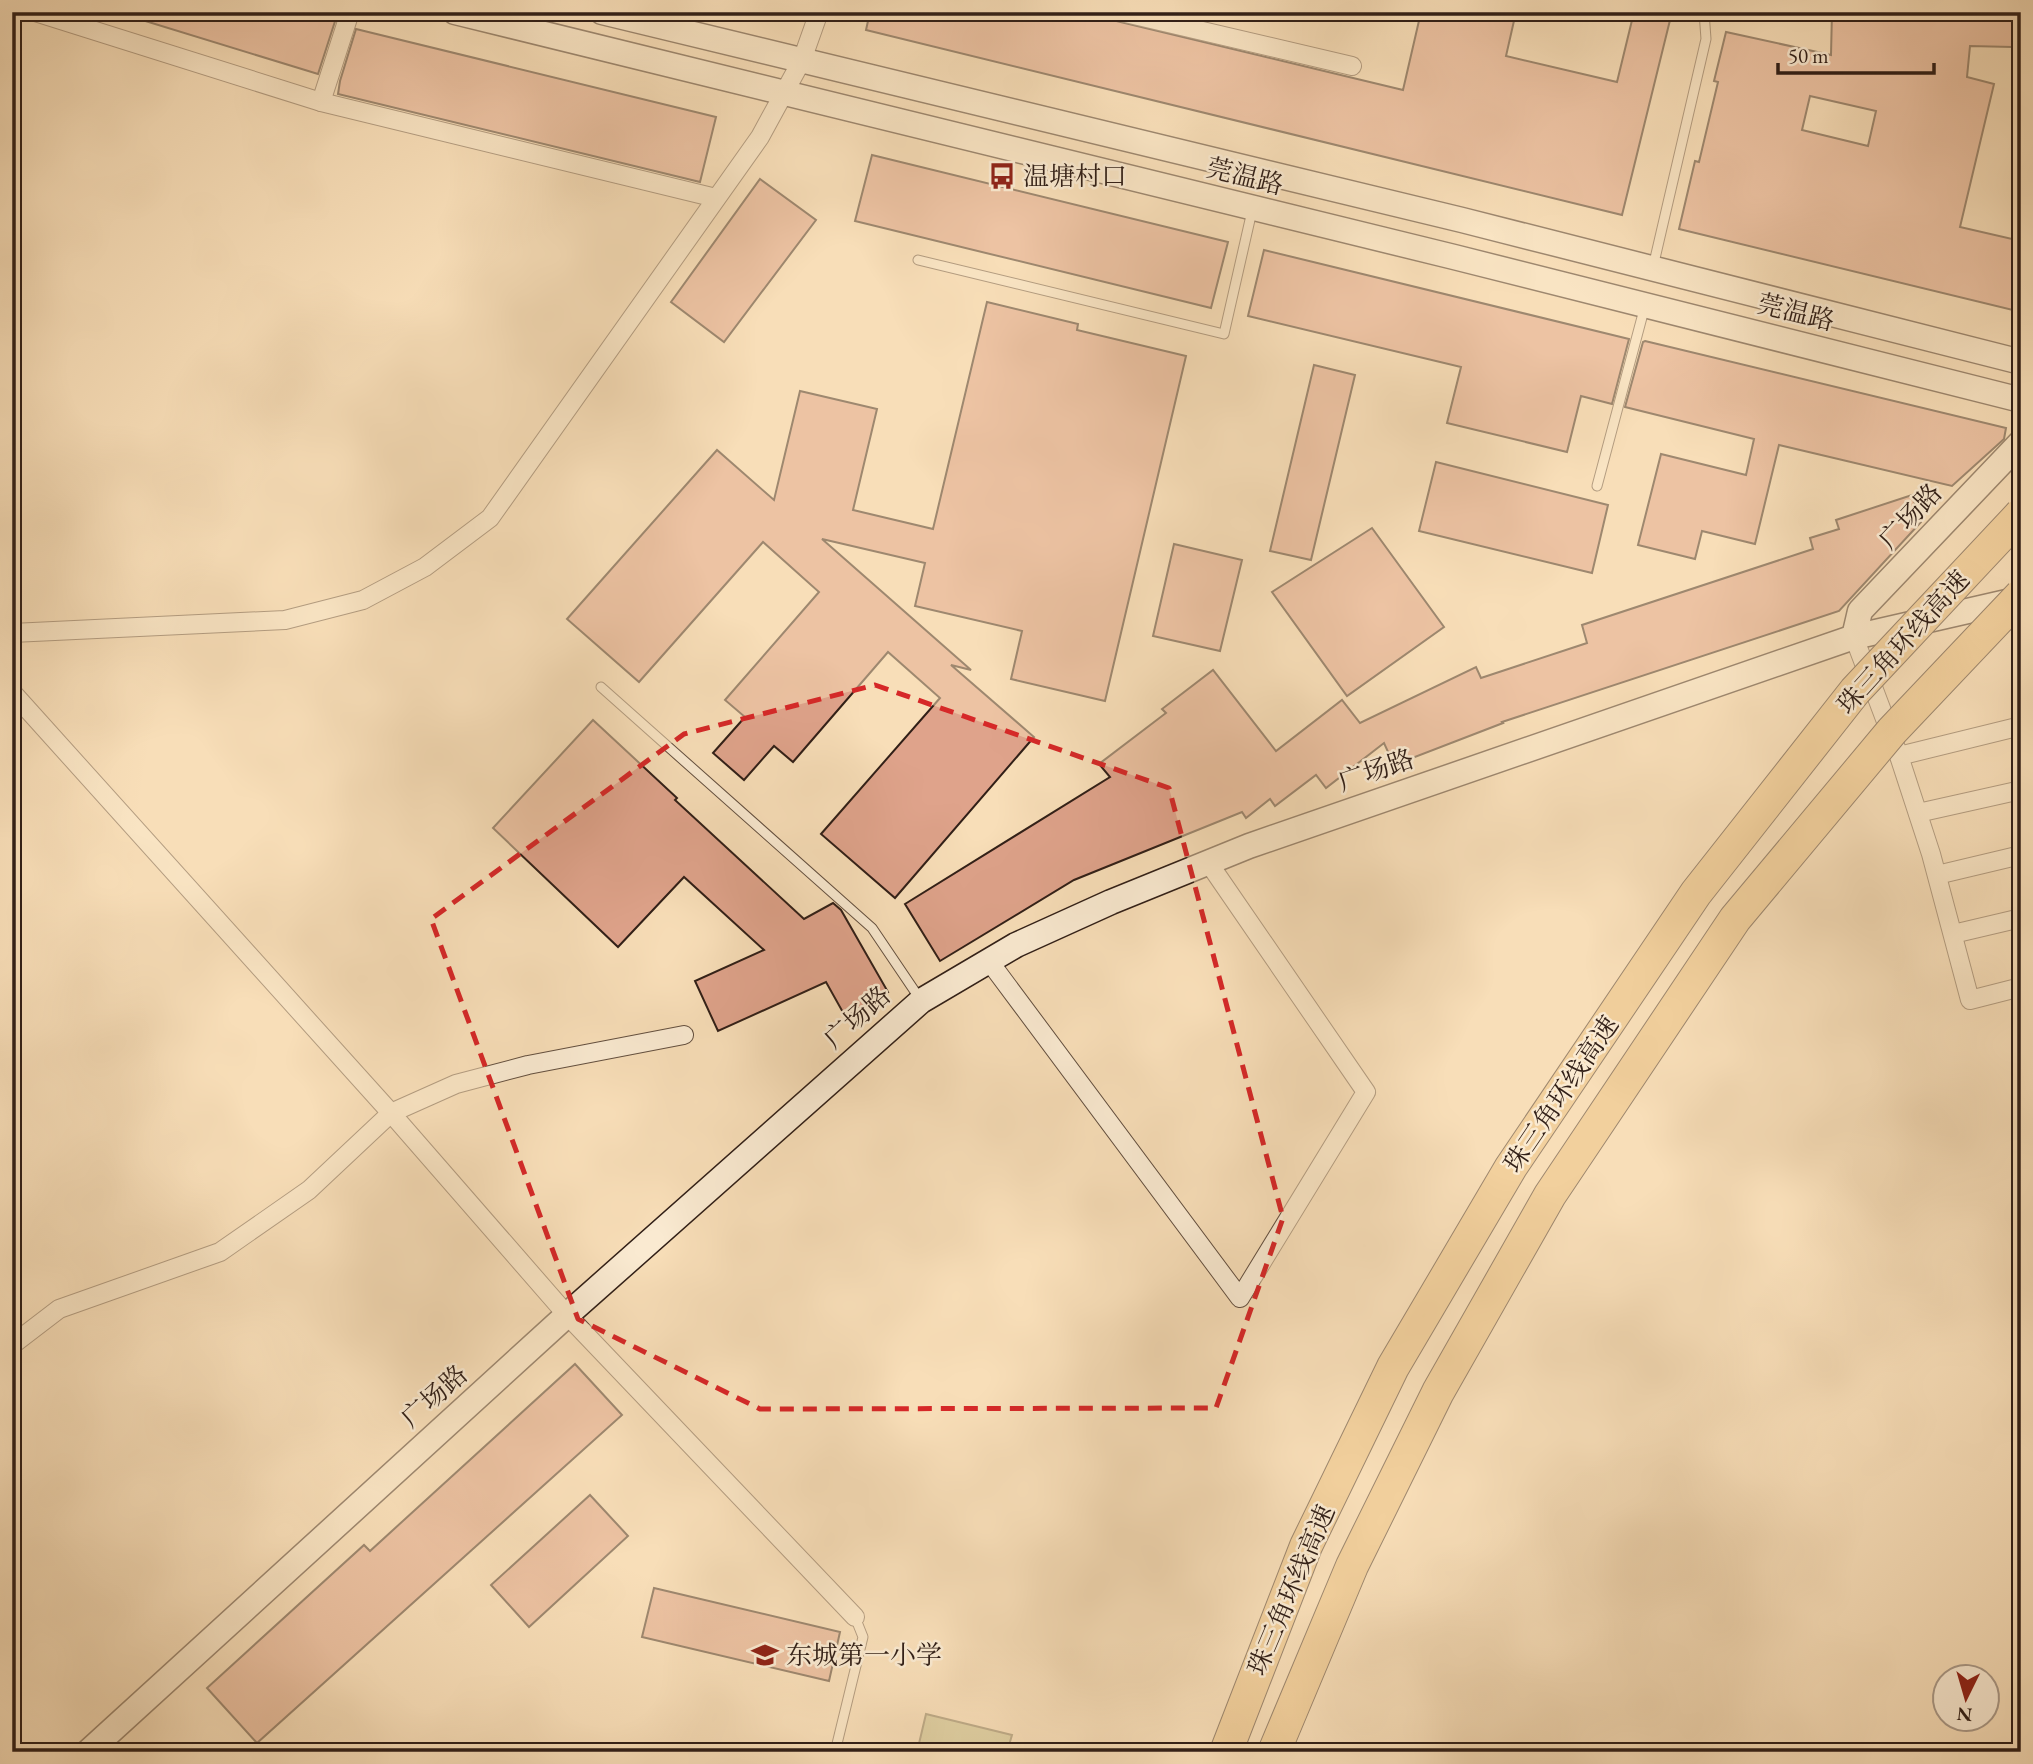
<svg xmlns="http://www.w3.org/2000/svg" width="2033" height="1764" viewBox="0 0 2033 1764" font-family="'EB Garamond','Noto Serif SC',serif">
  <rect width="100%" height="100%" fill="#f8deb8"/>
  <filter id="stains"><feTurbulence type="fractalNoise" baseFrequency=".00286" numOctaves="4"/><feColorMatrix values="0 0 0 0 .2 0 0 0 0 .09 0 0 0 0 .02 0 0 0 .5 -.17"/></filter>
  <radialGradient id="worn" r=".72"><stop offset=".6" stop-color="#630" stop-opacity="0"/><stop offset="1" stop-color="#630" stop-opacity=".3"/></radialGradient>
  <polygon fill="#c4bf8a" stroke="#7a6f50" stroke-width="2" points="926,1714 1012,1735 1007,1752 917,1752"/>
  <g fill="#dfa38b" stroke="#311f17" stroke-width="2" fill-rule="evenodd">
    <polygon points="129,12 338,12 318,74 129,16"/>
    <polygon points="870,12 1079,12 1403,90 1421,12 1516,12 1506,56 1617,82 1634,12 1672,12 1622,215 866,30"/>
    <path d="M 1832,12 L 2013,12 L 2012,47 L 1970,46 L 1967,77 L 1994,84 L 1960,227 L 2021,241 L 2021,312 L 1679,229 L 1695,161 L 1699,162 L 1718,82 L 1714,81 L 1726,32 L 1831,55 ZM 1810,96 L 1876,111 L 1868,146 L 1802,130 Z"/>
    <polygon points="356,29 716,117 700,182 338,94 340,81"/>
    <polygon points="872,155 1228,242 1211,308 855,221"/>
    <polygon points="760,179 816,220 724,342 671,302"/>
    <polygon points="1264,250 1629,339 1612,404 1581,396 1567,452 1447,423 1461,367 1248,316"/>
    <polygon points="987,302 1078,324 1077,330 1186,356 1105,701 1011,679 1022,631 915,606 925,563 822,539 971,670 951,665 1034,737 895,898 821,834 940,698 888,652 793,762 774,746 744,780 713,753 745,717 725,700 819,592 763,542 639,682 567,619 717,450 774,500 800,391 877,409 853,510 933,529"/>
    <polygon points="1645,341 2006,428 2004,439 1952,486 1779,445 1755,544 1702,531 1695,559 1638,545 1661,454 1746,475 1754,439 1625,407 1643,342"/>
    <polygon points="1314,365 1355,375 1311,560 1270,551"/>
    <polygon points="1436,462 1608,505 1592,573 1419,531"/>
    <polygon points="1912,495 1921,522 1839,611 1502,722 1503,723 1394,765 1384,743 1326,788 1316,775 1275,806 1270,799 1246,818 1242,812 1074,880 940,961 905,904 1110,777 1099,764 1166,713 1162,709 1213,670 1276,751 1342,700 1360,723 1476,667 1481,678 1587,643 1582,625 1813,549 1810,538 1839,529 1836,520"/>
    <polygon points="1372,528 1444,627 1347,696 1272,592"/>
    <polygon points="1174,544 1242,560 1220,651 1153,636"/>
    <polygon points="593,720 677,798 675,800 804,919 833,903 841,910 888,992 845,1016 826,982 718,1031 695,981 764,950 684,877 618,947 493,828"/>
    <polygon points="575,1364 622,1415 257,1743 207,1688 364,1545 370,1551"/>
    <polygon points="590,1495 628,1536 529,1627 491,1585"/>
    <polygon points="654,1588 840,1632 829,1681 642,1637"/>
  </g>
  <g fill="none" stroke-linecap="round" stroke-linejoin="round">
    <defs>
      <g id="lane">
        <polyline points="918,260 1224,334 1252,211"/>
        <polyline points="1653,267 1706,39 1704,12"/>
        <polyline points="1597,486 1645,306"/>
        <polyline points="601,687 872,928 920,999"/>
        <polyline points="835,1752 863,1637 855,1617"/>
      </g>
      <g id="street">
        <polyline points="35,12 321,102 716,198"/>
        <polyline points="1121,12 1352,66"/>
        <polyline points="321,102 350,12"/>
        <polyline points="12,633 285,620 363,600 425,567 490,518 760,137 802,60 819,12"/>
        <polyline points="1854,637 1899,756 1931,854 1970,1000 2021,987"/>
        <polyline points="12,692 391,1113 567,1315 855,1617"/>
        <polyline points="1899,756 2021,726"/>
        <polyline points="1918,813 2021,790"/>
        <polyline points="1937,875 2021,855"/>
        <polyline points="1953,934 2021,918"/>
        <polyline points="989,961 1240,1298 1366,1092 1208,862"/>
        <polyline points="12,1345 59,1309 220,1252 309,1190 391,1113 456,1084 528,1065 684,1035"/>
      </g>
      <g id="secondary">
        <polyline points="455,12 1454,257 2021,400"/>
        <polyline points="602,12 1462,220 2021,362"/>
        <polyline points="1854,637 1860,611 2021,442"/>
        <polyline points="88,1752 567,1315 921,1001 1016,945 1111,902 1249,846 1854,637 2020,599"/>
      </g>
    </defs>
    <use href="#lane" stroke="#634f3f" stroke-width="11"/>
    <use href="#street" stroke="#634f3f" stroke-width="20"/>
    <use href="#secondary" stroke="#311f17" stroke-width="27"/>
    <use href="#lane" stroke="#faead1" stroke-width="9"/>
    <use href="#street" stroke="#faead1" stroke-width="18"/>
    <use href="#secondary" stroke="#faead1" stroke-width="24"/>
    <defs>
      <g id="highway-bridge">
        <polyline points="1226,1752 1306,1546 1393,1367 1511,1167 1696,893 1855,691 2021,514"/>
        <polyline points="1274,1752 1352,1566 1438,1392 1550,1195 1735,919 1892,731 2021,595"/>
      </g>
    </defs>
    <use href="#highway-bridge" stroke="#311f17" stroke-width="34" stroke-linecap="butt"/>
    <use href="#highway-bridge" stroke="#ecbf7c" stroke-width="32"/>
  </g>
  <path d="M0 0H2033V1764H0ZM 875,685 L 1169,788 L 1283,1218 L 1216,1408 L 760,1409 L 578,1319 L 431,919 L 684,734 Z" fill="#f8deb8" fill-opacity=".55" fill-rule="evenodd"/>
  <path fill="none" stroke="#d62828" stroke-width="5" stroke-dasharray="14 9" stroke-linejoin="round" d="M 875,685 L 1169,788 L 1283,1218 L 1216,1408 L 760,1409 L 578,1319 L 431,919 L 684,734 Z"/>
  <defs>
    <symbol id="bus-bare" viewBox="-9 -9 18 18"><path d="M-5-6H5V4H4V6H2V4H-2V6H-4V4H-5ZM-3.5-4V0h7V-4ZM-3.5 1.2v1.5H-2V1.2ZM2 1.2v1.5H3.5V1.2Z" fill="#8f2418" stroke="#faead1" stroke-width="2.5" paint-order="stroke"/></symbol>
    <symbol id="school-bare" viewBox="-9 -9 18 18"><path d="M0-5L7-2L0 1L-7-2ZM-4 1L0 2.5L4 1V4Q0 6-4 4Z" fill="#8f2418" stroke="#faead1" stroke-width="2.5" paint-order="stroke"/></symbol>
  </defs>
  <g fill-rule="evenodd">
    <use href="#bus-bare" x="983" y="157" width="38" height="38"/>
    <use href="#school-bare" x="746" y="1636" width="38" height="38"/>
  </g>
  <g text-anchor="middle" stroke-width="5" stroke-linejoin="round" paint-order="stroke">
    <g font-size="26" fill="#311f17" stroke="#faead1" text-anchor="start">
      <text x="1023" y="185">温塘村口</text>
      <text x="786" y="1664">东城第一小学</text>
    </g>
    <g font-size="26" fill="#311f17" stroke="#faead1">
      <text transform="translate(1245 176) rotate(14)" y="9">莞温路</text>
      <text transform="translate(1796 312) rotate(14)" y="9">莞温路</text>
      <text transform="translate(1910 516) rotate(-47)" y="9">广场路</text>
      <text transform="translate(1903 642) rotate(-48)" y="9">珠三角环线高速</text>
      <text transform="translate(1376 770) rotate(-19)" y="9">广场路</text>
      <text transform="translate(857 1017) rotate(-42)" y="9">广场路</text>
      <text transform="translate(1561 1094) rotate(-56)" y="9">珠三角环线高速</text>
      <text transform="translate(434 1396) rotate(-42)" y="9">广场路</text>
      <text transform="translate(1291 1590) rotate(-67)" y="9">珠三角环线高速</text>
    </g>
  </g>
  <rect width="2033" height="1764" fill="none" stroke="#f8deb8" stroke-width="42"/>
  <rect x="14" y="14" width="2005" height="1736" fill="none" stroke="#311f17" stroke-width="3.5"/>
  <rect x="21" y="21" width="1991" height="1722" fill="none" stroke="#311f17" stroke-width="2"/>
  <g transform="translate(1966 1698) rotate(185)"><circle r="33" fill="#faead1" stroke="#aa9987" stroke-width="2"/>
  <path d="M0-5L12 26L0 18L-12 26Z" fill="#8f2418"/>
  <text y="-10" font-size="19" font-weight="bold" text-anchor="middle" fill="#311f17">N</text>
  </g>
  <path d="M1778 63v10h156v-10" fill="none" stroke="#311f17" stroke-width="3.5"/>
  <text x="1788" y="63" font-size="21" fill="#311f17" stroke="#faead1" stroke-width="5" paint-order="stroke">50 m</text>
  <rect width="100%" height="100%" filter="url(#stains)"/>
  <rect width="100%" height="100%" fill="url(#worn)"/>
</svg>
